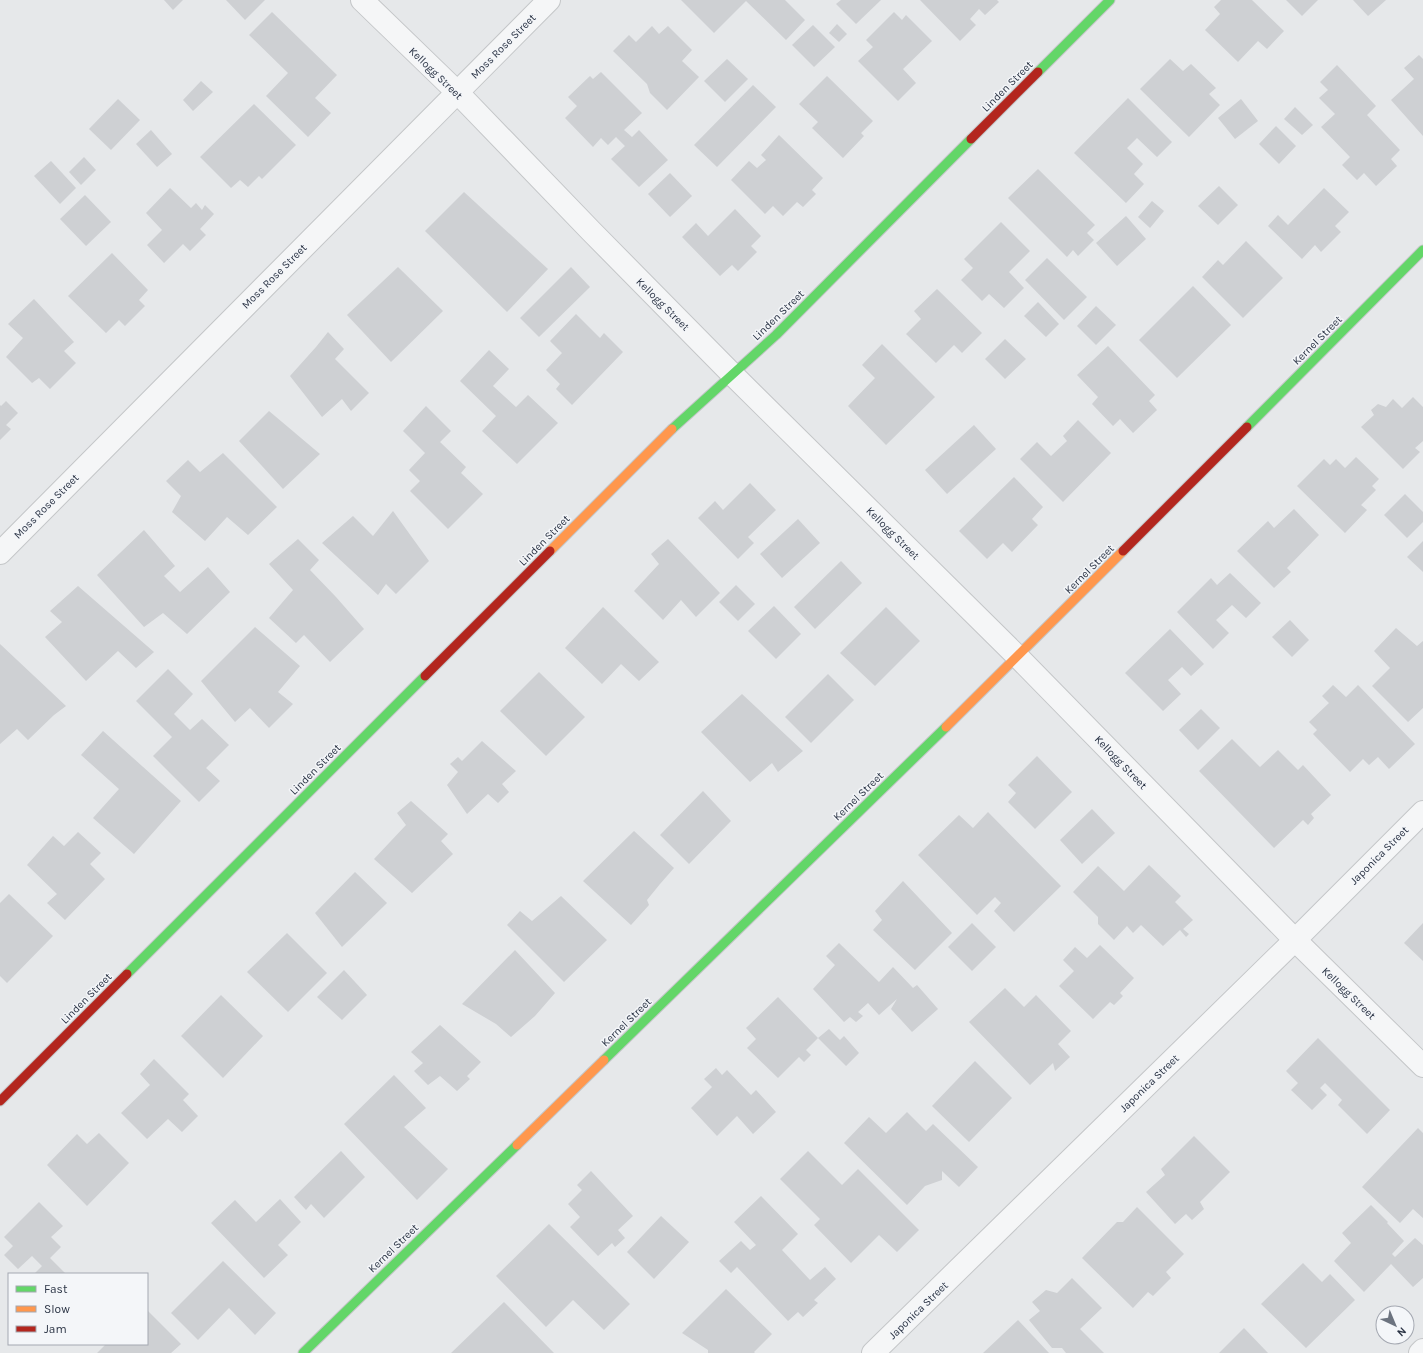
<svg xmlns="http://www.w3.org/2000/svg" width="1423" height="1353" viewBox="0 0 1423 1353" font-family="Karla,sans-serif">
  <rect width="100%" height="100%" fill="#e6e8ea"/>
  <g fill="#ced0d3">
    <polygon points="164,0 183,0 173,10"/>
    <polygon points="226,0 265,0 245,20"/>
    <polygon points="681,0 785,0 805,20 786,40 746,1 714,33"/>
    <polygon points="841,0 881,0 856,24 836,4"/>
    <polygon points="920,0 997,0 999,2 985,15 979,9 970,19 976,25 960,41"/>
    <polygon points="1221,0 1252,0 1284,31 1267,49 1258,41 1238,62 1205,30 1220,14 1214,7"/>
    <polygon points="1286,0 1318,0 1302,16"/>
    <polygon points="1353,0 1386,0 1368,16"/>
    <polygon points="272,12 337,75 315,98 331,113 308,137 266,96 288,73 249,35"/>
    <polygon points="894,12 902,20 906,15 932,41 903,69 916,83 898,101 858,61 873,47 866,40"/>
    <polygon points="837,24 847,34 839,42 829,33"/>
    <polygon points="813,25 835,47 814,67 792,45"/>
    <polygon points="652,26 659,34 668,26 692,50 682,61 699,77 667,110 650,93 647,84 613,51 629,35 636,42"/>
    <polygon points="1419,55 1423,59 1423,136 1391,100 1414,79 1404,68"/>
    <polygon points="727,59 748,79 725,102 704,81"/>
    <polygon points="1170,59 1183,71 1191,64 1216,88 1209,94 1220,105 1189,137 1140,89"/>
    <polygon points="1337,65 1376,106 1367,115 1400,150 1391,159 1397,166 1376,186 1364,173 1357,180 1342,165 1350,157 1321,127 1335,114 1319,98 1328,90 1320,82"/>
    <polygon points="601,72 642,113 624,130 632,137 639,130 668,160 639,187 611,159 625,146 616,137 608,145 601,138 593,147 565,118 577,106 568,97 590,76 593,79"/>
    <polygon points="827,76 873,121 861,133 864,136 843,158 812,128 818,122 799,104"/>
    <polygon points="201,81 213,92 193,111 183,100"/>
    <polygon points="753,85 776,107 717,167 694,145"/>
    <polygon points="1128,98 1172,142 1157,157 1137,138 1127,148 1143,164 1134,174 1144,184 1126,203 1074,153"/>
    <polygon points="118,99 140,120 111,150 89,129"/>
    <polygon points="1241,99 1258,121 1235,139 1218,118"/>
    <polygon points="254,104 296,145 262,179 259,176 248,187 240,180 231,188 200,157"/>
    <polygon points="1295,107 1313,125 1302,135 1284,119"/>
    <polygon points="1276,126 1296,146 1279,164 1259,144"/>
    <polygon points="151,130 172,154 157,167 136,144"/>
    <polygon points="779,135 823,178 812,190 816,194 803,207 797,202 783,216 773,206 765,214 731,180 749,161 757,168 766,160 761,155"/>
    <polygon points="84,157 96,170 81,185 69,172"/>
    <polygon points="51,161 76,188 60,204 34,176"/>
    <polygon points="1038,169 1095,225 1087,233 1094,240 1078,256 1073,250 1067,257 1008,198"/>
    <polygon points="670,173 692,196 670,217 648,194"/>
    <polygon points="1219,186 1238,205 1218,225 1198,206"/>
    <polygon points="170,188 191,208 196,203 202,210 205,205 214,214 200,229 206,235 190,251 183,244 164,263 147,245 162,230 146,213"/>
    <polygon points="1324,188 1349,212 1335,226 1341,232 1321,252 1315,245 1302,259 1268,226 1278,215 1288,225"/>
    <polygon points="464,192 548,269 507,312 425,231"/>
    <polygon points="85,195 111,222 86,246 60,219"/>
    <polygon points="1152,201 1164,211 1150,228 1138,217"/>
    <polygon points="735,209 761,236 751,246 757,252 738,271 732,265 720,276 682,237 696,223 708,236"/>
    <polygon points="1126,216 1146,239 1117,266 1096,243"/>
    <polygon points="1001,222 1030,251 1009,272 1024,288 1004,308 989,294 982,301 961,280 973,268 964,259"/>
    <polygon points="1246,241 1283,278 1243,318 1202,277 1218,260 1223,265"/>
    <polygon points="112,253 148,290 139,300 145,306 125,326 119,320 106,333 68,296"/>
    <polygon points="1047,258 1087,297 1064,320 1025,280"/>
    <polygon points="398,267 443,311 391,362 347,315"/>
    <polygon points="571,267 590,287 539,337 520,318"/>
    <polygon points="1193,286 1231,325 1177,378 1139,340"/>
    <polygon points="937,289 982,333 962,353 954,345 936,363 906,334 921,319 914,311"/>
    <polygon points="34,299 74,342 64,351 76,363 50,389 39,378 32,383 6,357 23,338 8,324"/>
    <polygon points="1038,302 1059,324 1046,337 1024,316"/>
    <polygon points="1096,306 1116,325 1096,345 1077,326"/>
    <polygon points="576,314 600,338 604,333 623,352 572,405 556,389 560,384 546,370 562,353 550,341"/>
    <polygon points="328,332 344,349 335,359 369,393 351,411 342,399 322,417 290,376 316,347"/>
    <polygon points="1005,339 1026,359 1005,379 985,359"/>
    <polygon points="882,344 935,397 886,445 848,406 875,378 862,365"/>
    <polygon points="1108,346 1155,395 1149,401 1157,410 1133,433 1120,419 1113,426 1092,404 1098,397 1077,375"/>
    <polygon points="489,350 509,369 493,386 516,407 528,395 558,423 517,464 482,431 496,416 460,381"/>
    <polygon points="1413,397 1423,407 1423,441 1415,448 1420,452 1403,469 1361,427 1374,415 1371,410 1378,404 1386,407 1393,399 1402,408"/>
    <polygon points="6,401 18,413 6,425 11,429 0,440 0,405 1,406"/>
    <polygon points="426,406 451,431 440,442 466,467 461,473 483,494 448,529 410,491 420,481 409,470 425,453 403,431"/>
    <polygon points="269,411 320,454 283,489 239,441"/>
    <polygon points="1078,420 1111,453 1063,502 1020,459 1037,442 1051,456 1067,441 1063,436"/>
    <polygon points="974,425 996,449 947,494 925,470"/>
    <polygon points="223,453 277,507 248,535 227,517 205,541 172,512 181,496 166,481 188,460 200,472"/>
    <polygon points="1356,457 1379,479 1372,486 1376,490 1361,505 1367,510 1345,533 1297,486 1324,459 1330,465 1336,459 1345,468"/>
    <polygon points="1014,477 1043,507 1032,519 1038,525 1012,552 1003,543 987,559 959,531"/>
    <polygon points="750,483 776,510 748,537 754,543 738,559 698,518 715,501 723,510"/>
    <polygon points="1405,494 1423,512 1423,522 1407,538 1384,515"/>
    <polygon points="1294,509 1319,535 1287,568 1291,572 1274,588 1237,551 1268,521 1274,528"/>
    <polygon points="393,511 429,561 396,594 386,584 378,595 322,543 353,516 373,536"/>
    <polygon points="798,519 820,543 782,578 760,554"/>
    <polygon points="144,530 175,566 164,576 180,592 208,567 230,592 187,634 163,613 144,627 97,575"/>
    <polygon points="298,539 319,560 310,570 336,597 364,629 330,662 304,635 296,643 269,618 293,590 269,564"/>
    <polygon points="668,539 720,593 696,617 681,600 663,620 634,591 659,564 651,554"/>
    <polygon points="1423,541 1423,572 1407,557"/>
    <polygon points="841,561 862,583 815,629 794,607"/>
    <polygon points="1230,573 1261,603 1246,618 1232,605 1216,620 1229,633 1213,649 1177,612 1211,578 1217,585"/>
    <polygon points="736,585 755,604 738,621 719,602"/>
    <polygon points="78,586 154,652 136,668 118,651 86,681 45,637 62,622 50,611"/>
    <polygon points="774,606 801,634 776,659 748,631"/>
    <polygon points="603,607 659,662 639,681 621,664 602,684 565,648"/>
    <polygon points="886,607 920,641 875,686 840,653"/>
    <polygon points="1290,620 1309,640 1292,657 1272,637"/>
    <polygon points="255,627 300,666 278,692 293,704 269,728 250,708 235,722 201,681"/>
    <polygon points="1396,628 1417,646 1423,641 1423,708 1408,722 1372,686 1390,668 1374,651"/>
    <polygon points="1170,629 1204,664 1191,676 1182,667 1168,680 1181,694 1163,711 1125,673"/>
    <polygon points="0,644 66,706 54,715 28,740 17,729 0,744"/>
    <polygon points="168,669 193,694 174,714 190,730 202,719 229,745 206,768 220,781 199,802 153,756 172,737 136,701"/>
    <polygon points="539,672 585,717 546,756 500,711"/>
    <polygon points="828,674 854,700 811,743 785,717"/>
    <polygon points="1333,685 1346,697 1358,685 1415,744 1389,769 1378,757 1369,765 1363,759 1350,772 1313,734 1317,730 1309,722 1329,703 1322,696"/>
    <polygon points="742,694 803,751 778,772 772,763 750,782 701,732"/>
    <polygon points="1201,709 1220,728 1198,750 1179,730"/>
    <polygon points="103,731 181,801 134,854 93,818 119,789 81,755"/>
    <polygon points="1232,739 1260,767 1278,750 1298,770 1303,765 1331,795 1311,814 1314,818 1308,825 1303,820 1274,848 1199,771"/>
    <polygon points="482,741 516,771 502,784 509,792 498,803 488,794 467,814 447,785 458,772 450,764 458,757 462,761"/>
    <polygon points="1037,756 1072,792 1035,829 1008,802 1016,793 1008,785"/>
    <polygon points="703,791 731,821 689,864 660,835"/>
    <polygon points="411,801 448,834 441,841 453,854 412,893 374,859 406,825 397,813"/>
    <polygon points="1092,809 1115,833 1082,864 1060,840"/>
    <polygon points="988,812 1061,886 1014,932 994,911 1001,903 995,897 977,915 918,855 959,815 973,828"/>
    <polygon points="634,831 674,868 660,884 647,900 649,905 631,925 583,881"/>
    <polygon points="78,832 101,853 90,864 105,879 65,920 47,903 57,894 27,865 53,836 64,846"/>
    <polygon points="1149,865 1181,896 1175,902 1193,920 1183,929 1189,934 1186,937 1180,930 1163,946 1141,925 1133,933 1127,926 1114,940 1098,924 1098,917 1073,892 1098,866 1124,891"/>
    <polygon points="355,872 387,903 342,947 315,913"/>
    <polygon points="903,881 952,933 915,970 873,930 882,920 875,911"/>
    <polygon points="9,894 53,936 7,983 0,976 0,903"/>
    <polygon points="561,896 607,940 564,982 507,925 520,911 532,921"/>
    <polygon points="972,923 996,947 972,971 948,947"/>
    <polygon points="1423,923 1423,961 1404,943"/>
    <polygon points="287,933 327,973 288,1012 247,972"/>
    <polygon points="839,943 879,982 893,967 913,988 917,985 938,1009 912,1032 891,1009 897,999 879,1015 868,1003 858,1012 863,1016 856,1022 850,1017 844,1022 813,989 835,965 826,956"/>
    <polygon points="1100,945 1134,978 1120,993 1123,996 1114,1005 1110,1002 1093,1019 1059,986 1074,971 1063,960 1075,947 1087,958"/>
    <polygon points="515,950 555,993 535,1016 511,1037 496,1024 462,1004"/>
    <polygon points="344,970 367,995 342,1020 317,997"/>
    <polygon points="1005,988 1024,1007 1036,995 1071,1031 1058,1044 1070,1057 1055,1071 1053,1063 1030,1085 969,1022"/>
    <polygon points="221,995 263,1036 223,1078 181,1036"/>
    <polygon points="778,997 818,1038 806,1050 811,1055 804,1062 799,1057 778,1078 747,1048 756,1039 746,1028"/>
    <polygon points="440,1025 481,1062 467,1076 470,1079 457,1091 440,1076 428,1085 414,1071 423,1063 411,1052"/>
    <polygon points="829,1029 840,1040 844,1036 859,1053 846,1066 818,1038"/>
    <polygon points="1318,1038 1390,1110 1367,1134 1338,1105 1342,1100 1325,1083 1320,1088 1327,1095 1312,1110 1291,1090 1298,1083 1286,1071"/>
    <polygon points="154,1059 189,1094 183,1100 198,1116 182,1132 168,1119 147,1139 121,1113 150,1085 140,1074"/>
    <polygon points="975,1061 1012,1098 969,1142 932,1106"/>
    <polygon points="716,1068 722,1075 727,1070 751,1095 756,1090 776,1112 753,1134 737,1116 717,1136 691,1108 712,1087 704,1079"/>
    <polygon points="394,1075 426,1108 404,1127 448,1169 417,1200 344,1124"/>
    <polygon points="907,1112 926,1131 933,1124 978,1167 959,1187 942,1171 942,1180 925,1186 907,1205 844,1143 869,1117 886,1133"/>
    <polygon points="1418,1128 1423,1133 1423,1218 1413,1209 1400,1223 1362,1187"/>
    <polygon points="99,1133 129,1163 87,1206 47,1165 77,1134 87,1144"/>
    <polygon points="1194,1136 1230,1172 1200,1202 1204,1209 1192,1220 1186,1214 1175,1224 1146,1192 1165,1175 1161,1169"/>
    <polygon points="341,1151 365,1177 324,1218 311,1204 306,1210 294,1197"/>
    <polygon points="808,1151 842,1185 858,1169 919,1230 897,1252 879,1235 851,1263 814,1225 820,1219 780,1179"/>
    <polygon points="591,1171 633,1216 618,1230 625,1238 615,1247 612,1243 598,1256 570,1227 580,1217 568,1204 582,1190 577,1185"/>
    <polygon points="761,1196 798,1234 782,1250 810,1280 825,1267 836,1279 814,1300 818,1303 803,1317 798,1312 788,1321 737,1267 731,1273 719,1261 741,1241 750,1250 756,1245 734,1222"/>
    <polygon points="280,1199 301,1222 278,1245 288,1255 264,1278 211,1223 235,1200 256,1222"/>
    <polygon points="39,1202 63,1226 51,1237 61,1247 50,1258 66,1274 34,1274 42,1266 32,1256 18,1269 4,1255 13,1246 4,1237"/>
    <polygon points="1371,1205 1388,1222 1387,1223 1404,1241 1392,1254 1395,1257 1415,1238 1423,1245 1423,1278 1413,1287 1391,1264 1364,1292 1334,1261 1351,1243 1342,1233"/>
    <polygon points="1137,1207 1184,1254 1166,1272 1171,1278 1153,1296 1148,1292 1133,1308 1082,1258 1117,1222 1123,1222"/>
    <polygon points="661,1216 689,1242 654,1279 627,1252"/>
    <polygon points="549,1224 630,1304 604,1330 573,1300 546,1327 496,1276"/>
    <polygon points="223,1261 276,1313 255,1335 229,1308 198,1340 171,1313"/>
    <polygon points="1303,1263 1322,1282 1330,1274 1355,1300 1306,1348 1261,1304"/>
    <polygon points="1072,1278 1102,1308 1080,1329 1104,1353 1066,1353 1062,1348 1052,1348 1029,1320 1040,1311 1032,1302 1046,1290 1057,1293"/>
    <polygon points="726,1289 772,1334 754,1352 755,1353 708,1353 708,1350 682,1333"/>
    <polygon points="504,1302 554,1353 451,1353"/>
    <polygon points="147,1310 181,1344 171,1353 97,1353 106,1344 147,1344"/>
    <polygon points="1018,1320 1049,1353 983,1353"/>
    <polygon points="1244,1328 1268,1353 1219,1353"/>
  </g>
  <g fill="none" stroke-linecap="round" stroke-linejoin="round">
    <defs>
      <g id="street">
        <polyline points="362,0 457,92 591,231 732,374 1018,657 1295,940 1423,1066"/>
        <polyline points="0,553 549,0"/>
        <polyline points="873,1353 1295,940 1423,812"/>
        <polyline points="1420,1353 1423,1350"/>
      </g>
      <g id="fast">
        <polyline points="1038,72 1110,0"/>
        <polyline points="1247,427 1423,250"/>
        <polyline points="672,429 776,335 971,139"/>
        <polyline points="127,974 425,676"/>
        <polyline points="604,1060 946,727"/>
        <polyline points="303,1353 517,1145"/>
      </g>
      <g id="slow">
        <polyline points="550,551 672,429"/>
        <polyline points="946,727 1123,551"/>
        <polyline points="517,1145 604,1060"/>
      </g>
      <g id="jam">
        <polyline points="971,139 1038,72"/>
        <polyline points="1123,551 1247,427"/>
        <polyline points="425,676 550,551"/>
        <polyline points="0,1101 127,974"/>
      </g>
    </defs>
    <use href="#street" stroke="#c4c6c8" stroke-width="24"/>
    <use href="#fast" stroke="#c4c6c8" stroke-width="11"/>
    <use href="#slow" stroke="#c4c6c8" stroke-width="11"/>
    <use href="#jam" stroke="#c4c6c8" stroke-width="11"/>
    <use href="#street" stroke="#f5f6f7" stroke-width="22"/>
    <use href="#fast" stroke="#63d668" stroke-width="9"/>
    <use href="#slow" stroke="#ff974d" stroke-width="9"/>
    <use href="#jam" stroke="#b3261e" stroke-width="9"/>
  </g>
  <g text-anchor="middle" stroke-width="3" stroke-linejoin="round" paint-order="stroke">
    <g font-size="11" fill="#2b3445" stroke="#f4f6f9">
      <text transform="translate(503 46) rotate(-45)" y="4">Moss Rose Street</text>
      <text transform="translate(436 73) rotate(44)" y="4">Kellogg Street</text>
      <text transform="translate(1007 86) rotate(-45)" y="4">Linden Street</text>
      <text transform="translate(274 276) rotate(-45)" y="4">Moss Rose Street</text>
      <text transform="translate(663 304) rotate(45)" y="4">Kellogg Street</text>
      <text transform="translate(778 315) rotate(-44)" y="4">Linden Street</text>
      <text transform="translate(1317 340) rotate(-45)" y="4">Kernel Street</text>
      <text transform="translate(46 506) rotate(-45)" y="4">Moss Rose Street</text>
      <text transform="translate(893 533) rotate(45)" y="4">Kellogg Street</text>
      <text transform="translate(544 540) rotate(-45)" y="4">Linden Street</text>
      <text transform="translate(1089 569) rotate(-45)" y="4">Kernel Street</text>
      <text transform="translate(1121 762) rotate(46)" y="4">Kellogg Street</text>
      <text transform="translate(315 769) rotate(-45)" y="4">Linden Street</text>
      <text transform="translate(858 796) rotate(-44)" y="4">Kernel Street</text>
      <text transform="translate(1379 855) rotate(-45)" y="4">Japonica Street</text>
      <text transform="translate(1349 993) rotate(44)" y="4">Kellogg Street</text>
      <text transform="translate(86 998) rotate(-45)" y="4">Linden Street</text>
      <text transform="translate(626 1022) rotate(-44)" y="4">Kernel Street</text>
      <text transform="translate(1149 1083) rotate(-44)" y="4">Japonica Street</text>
      <text transform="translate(393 1248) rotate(-44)" y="4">Kernel Street</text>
      <text transform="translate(918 1310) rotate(-44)" y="4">Japonica Street</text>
    </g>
  </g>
  <rect x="8" y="1273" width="140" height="72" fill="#f4f6f9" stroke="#a4a8b1"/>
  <rect x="16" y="1286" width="20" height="6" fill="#63d668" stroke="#a4a8b1"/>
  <text x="44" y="1293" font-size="12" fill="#2b3445">Fast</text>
  <rect x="16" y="1306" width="20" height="6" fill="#ff974d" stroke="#a4a8b1"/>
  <text x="44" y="1313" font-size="12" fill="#2b3445">Slow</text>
  <rect x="16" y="1326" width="20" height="6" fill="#b3261e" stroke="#a4a8b1"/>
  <text x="44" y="1333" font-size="12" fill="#2b3445">Jam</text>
  <g transform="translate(1395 1325) rotate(136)"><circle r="19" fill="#f4f6f9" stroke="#a4a8b1"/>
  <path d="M0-3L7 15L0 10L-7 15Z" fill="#6c737f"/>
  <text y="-6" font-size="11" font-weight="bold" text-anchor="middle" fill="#2b3445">N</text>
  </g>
</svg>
